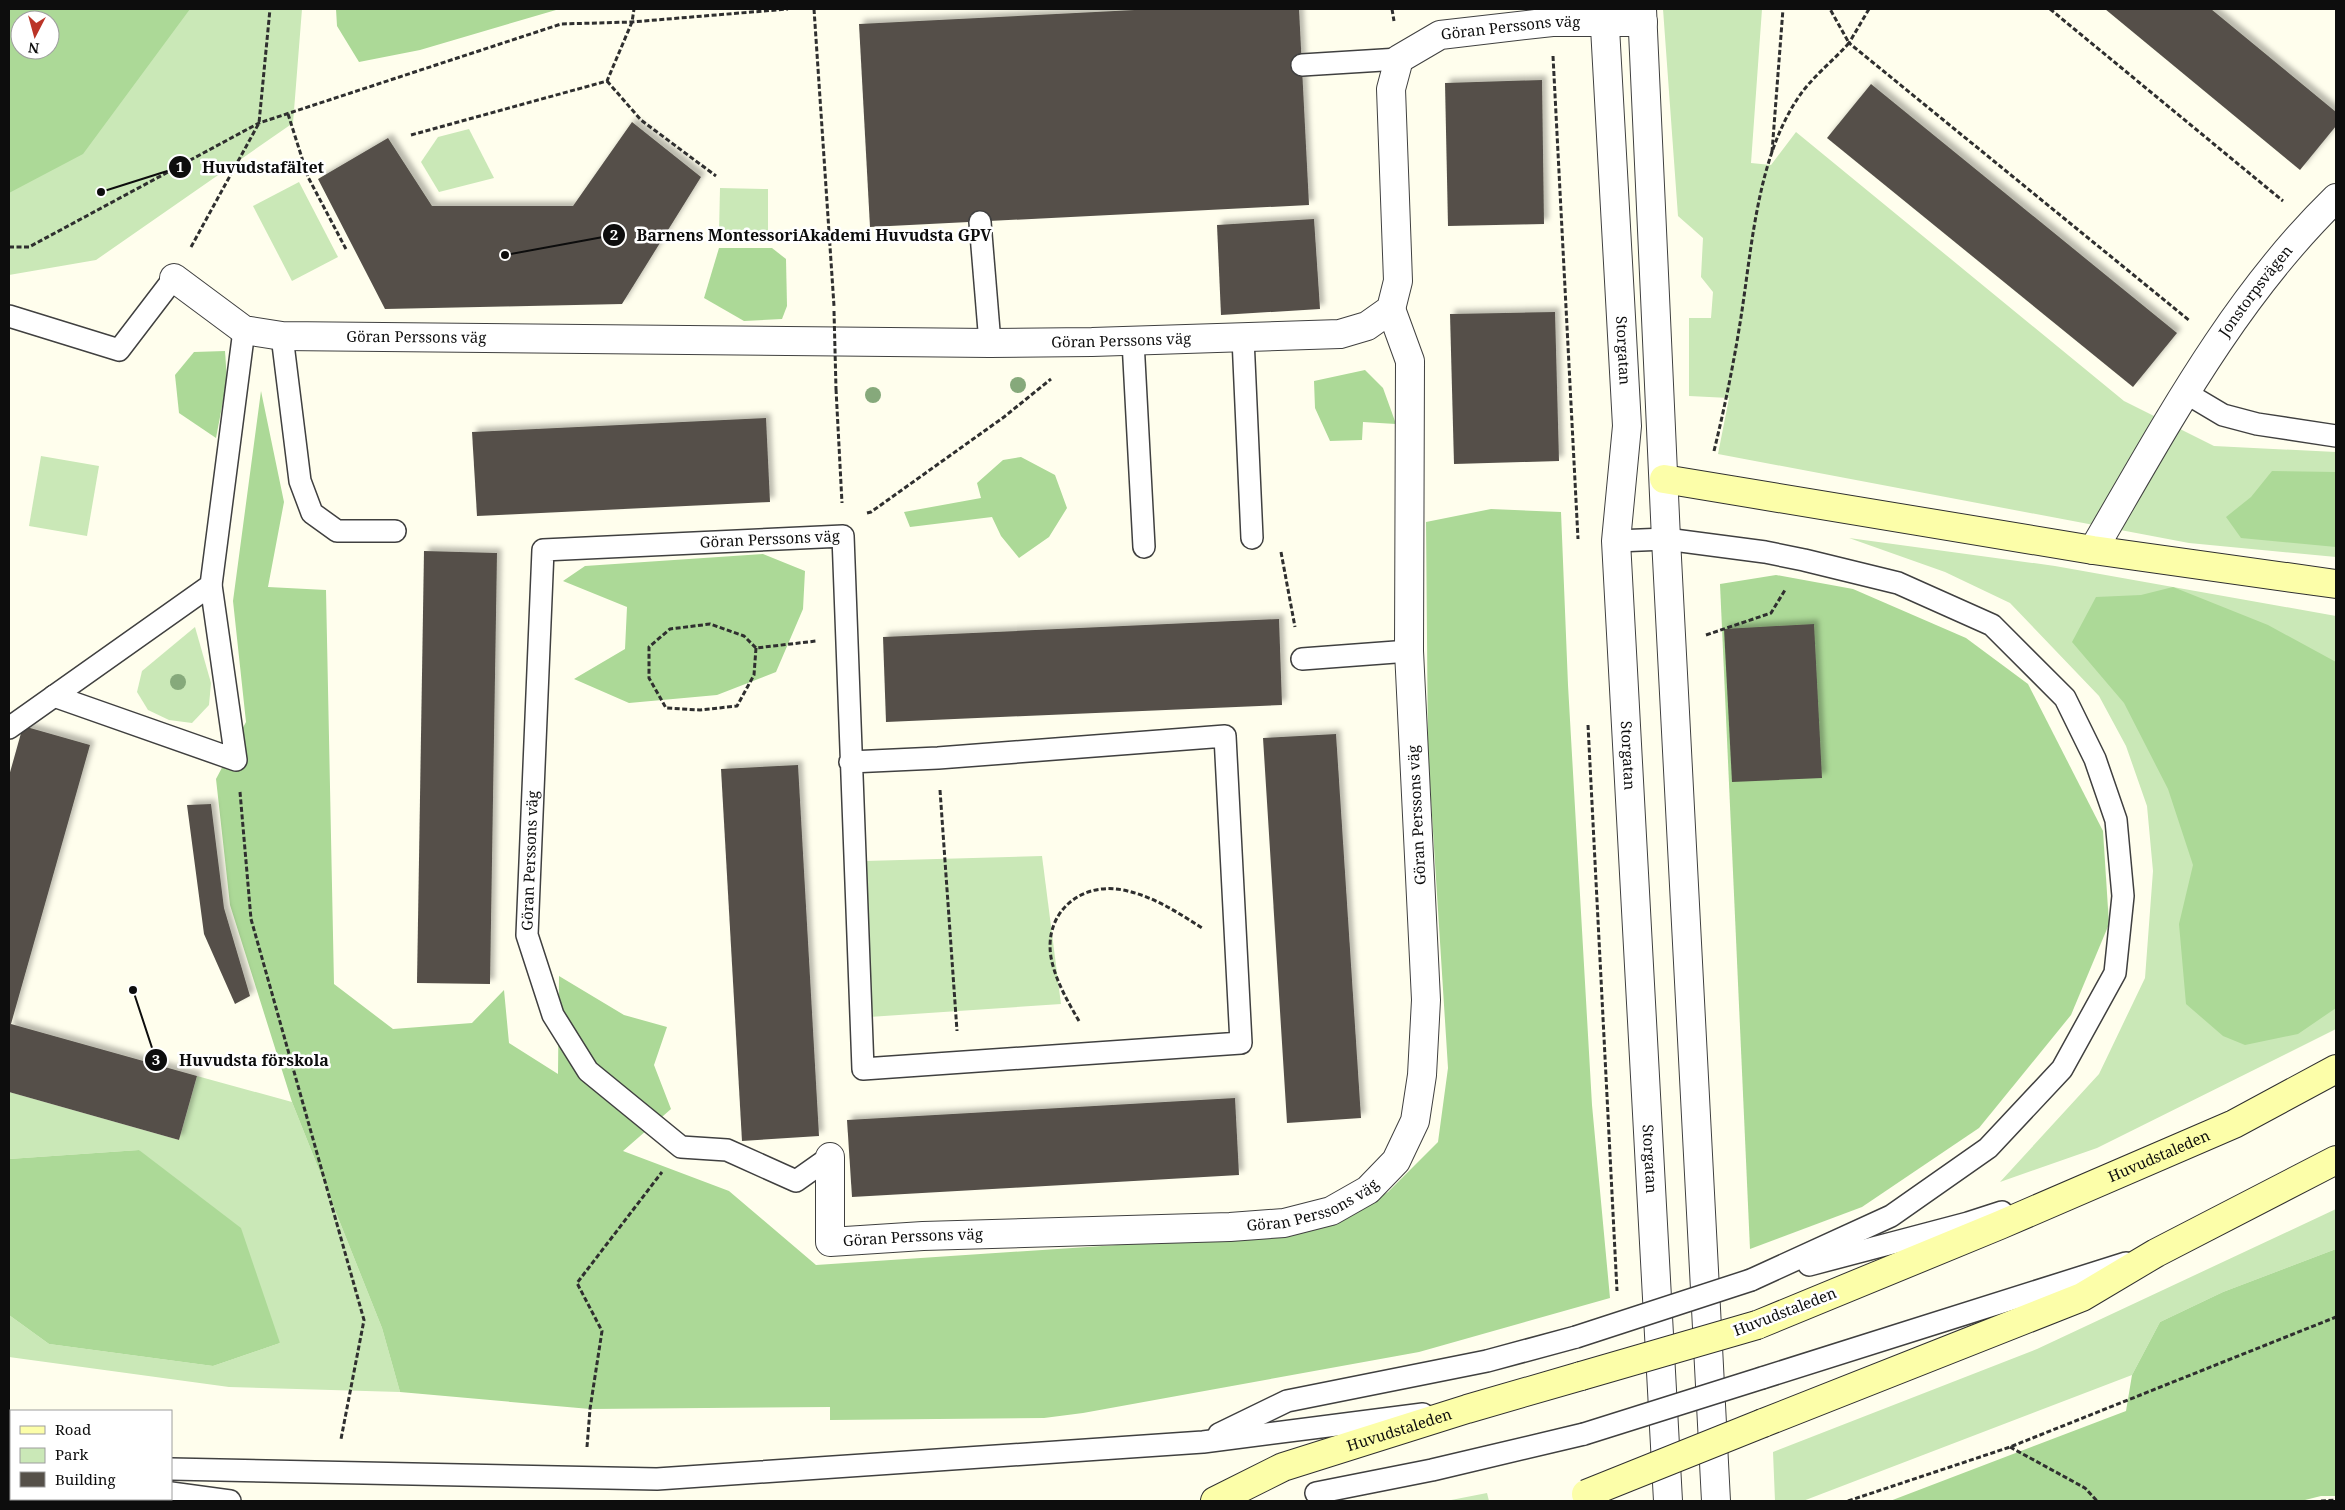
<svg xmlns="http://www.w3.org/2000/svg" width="2345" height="1510" viewBox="0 0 2345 1510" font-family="'Noto Serif',serif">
  <defs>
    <filter id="shadow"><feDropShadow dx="4.5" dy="-4.5" stdDeviation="2.5" flood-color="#0004"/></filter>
  </defs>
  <rect width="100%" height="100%" fill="#fffeed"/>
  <g fill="#cae8b7" fill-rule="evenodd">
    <path d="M 9,9 L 302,9 L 293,123 L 96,260 L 9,275 ZM 20,20 L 50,20 L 50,50 L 20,50 Z"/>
    <polygon points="1663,9 1762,9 1751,163 1771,165 1796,132 2124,401 2214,446 2336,452 2336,557 2189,543 1718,454 1729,398 1689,396 1689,318 1711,318 1713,292 1701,277 1703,238 1678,216"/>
    <polygon points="469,129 494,178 439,192 421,162 438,137"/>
    <polygon points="299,182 338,257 292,281 253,206"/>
    <polygon points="720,188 768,189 768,233 719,233"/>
    <polygon points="41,456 99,466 87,536 29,526"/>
    <polygon points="1849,538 2055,566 2336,616 2336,1029 2097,1148 2000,1182 2099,1074 2145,978 2153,871 2147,806 2126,746 2099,696 2010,603 1945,572"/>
    <polygon points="195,627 211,683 209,705 192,723 169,720 148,710 137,692 142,671"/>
    <polygon points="1042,856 1061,1004 869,1017 865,861"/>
    <polygon points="197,1076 292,1102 382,1328 400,1392 229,1387 9,1357 9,1315 49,1344 213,1366 280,1343 139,1150 9,1159 9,1092 179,1140"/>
    <polygon points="2336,1209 2336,1249 2223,1292 2160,1322 2132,1375 1803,1501 1775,1501 1773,1452 2037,1349"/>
    <polygon points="1487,1493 1489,1501 1446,1501"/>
  </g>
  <g fill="#acd997" fill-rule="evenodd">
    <path d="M 9,9 L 190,9 L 83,154 L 9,193 ZM 20,20 L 50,20 L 50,50 L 20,50 Z"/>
    <polygon points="336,9 567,9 556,10 420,50 359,62 337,26"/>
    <polygon points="719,248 772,248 786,259 787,306 782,319 744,321 704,298"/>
    <polygon points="225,351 227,380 216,438 179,413 175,375 194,352"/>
    <polygon points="1365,370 1383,388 1396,424 1363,422 1362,440 1330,441 1315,408 1314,381"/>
    <polygon points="261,391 284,502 268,587 326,590 334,984 393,1029 472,1023 504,990 509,1043 558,1074 559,976 624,1015 667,1027 654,1065 671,1109 623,1151 729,1191 816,1265 1282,1234 1347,1217 1388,1192 1438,1142 1448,1068 1428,752 1426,522 1491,509 1561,512 1568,685 1592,1105 1610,1298 1419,1352 1083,1413 1044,1418 830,1420 830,1407 590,1409 400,1392 382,1328 292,1102 230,905 216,779 246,722 233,601"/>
    <polygon points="1021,457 1055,475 1067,508 1049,537 1019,558 1001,536 992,517 910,527 904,512 981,498 977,483 1003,460"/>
    <polygon points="2272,471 2336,472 2336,547 2241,538 2226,517 2251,497"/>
    <polygon points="763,554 805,571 803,609 776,672 717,695 629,703 574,679 625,649 627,607 563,581 585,566"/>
    <polygon points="1776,575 1853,589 1966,638 2028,684 2103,831 2109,924 2071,1015 1979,1128 1862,1207 1750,1249 1720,584"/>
    <polygon points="2173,587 2268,625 2336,662 2336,1008 2298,1034 2245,1045 2223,1036 2186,1004 2179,924 2193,865 2168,789 2124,703 2072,642 2096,597 2141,595"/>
    <polygon points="139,1150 241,1228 280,1343 213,1366 49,1344 9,1315 9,1159"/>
    <polygon points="2336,1249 2336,1496 2321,1496 2301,1501 1890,1501 2126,1411 2132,1375 2160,1322 2223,1292"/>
  </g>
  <g fill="#555049" filter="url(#shadow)">
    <polygon points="1154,9 1299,9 1309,205 870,227 859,24"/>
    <polygon points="2105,9 2211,9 2336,112 2336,126 2300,170"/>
    <polygon points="1542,80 1544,224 1448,226 1445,83"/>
    <polygon points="1871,84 2177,333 2133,387 1827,138"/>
    <polygon points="632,122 701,177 622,304 385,309 318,179 388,138 432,206 573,206"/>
    <polygon points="1314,219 1320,309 1221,315 1217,225"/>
    <polygon points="1555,312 1559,461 1454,464 1450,314"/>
    <polygon points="766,418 770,502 477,516 472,432"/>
    <polygon points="424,551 497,553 490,984 417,983"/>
    <polygon points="1279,619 1282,705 886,722 883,637"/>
    <polygon points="1814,624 1822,778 1732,782 1724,629"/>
    <polygon points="23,726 90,745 11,1024 197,1076 179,1140 9,1092 9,776"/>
    <polygon points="1336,734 1361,1118 1287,1123 1263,738"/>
    <polygon points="798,765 819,1136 742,1141 721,769"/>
    <polygon points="211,804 224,908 250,996 235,1004 204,934 187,805"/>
    <polygon points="1235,1098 1239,1175 852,1197 847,1120"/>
  </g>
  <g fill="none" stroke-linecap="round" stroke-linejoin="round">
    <defs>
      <g id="service">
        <polyline points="1302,65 1399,59"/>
        <polyline points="980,222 990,343"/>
        <polyline points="9,316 119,350 174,278"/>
        <polyline points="282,336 300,481 312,513 337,531 395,531"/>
        <polyline points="1243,338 1252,538"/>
        <polyline points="1133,341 1144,547"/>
        <polyline points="2186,393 2223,415 2257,424 2336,436"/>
        <polyline points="1616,541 1666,539 1765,552 1804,560 1898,583 1992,625 2065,698 2095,759 2116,820 2123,896 2115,973 2062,1069 1988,1148 1891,1216 1751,1280"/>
        <polyline points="1302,659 1409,651"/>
        <polyline points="54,696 236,760 211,585"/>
        <polyline points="9,728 211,585 244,330"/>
        <path id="s1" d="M 830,1157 L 796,1181 L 727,1150 L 681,1147 L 588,1071 L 553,1015 L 527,935 L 543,550 L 843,536 L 863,1069 L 1241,1043 L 1225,736 L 938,758 L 850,762"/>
        <polyline points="1809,1265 1968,1223 2002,1212"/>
        <polyline points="1762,1378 2126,1263"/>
        <polyline points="1219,1434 1287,1401 1487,1361 1576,1337"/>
        <polyline points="9,1464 11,1464"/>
        <polyline points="171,1469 657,1479 1203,1442 1423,1414"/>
        <polyline points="171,1493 230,1501"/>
        <polyline points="1316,1493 1432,1470 1584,1434"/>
        <polyline points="131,1499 140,1501"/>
      </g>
      <g id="minor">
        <path id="s2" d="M 174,278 L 244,330 L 282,336 L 990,343 L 1092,342 L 1340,334 L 1367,326 L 1391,309 L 1398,281 L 1391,89 L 1399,59 L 1440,35 L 1552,22 L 1643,22"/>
        <path id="s3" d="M 2093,550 C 2165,427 2233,298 2336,198"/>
        <path id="s4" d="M 830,1157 L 830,1242 L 923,1236 L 1230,1227 L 1284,1223 L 1331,1211 L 1368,1190 L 1396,1161 L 1415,1121 L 1422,1075 L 1426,1000 L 1409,651 L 1410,361 L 1391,309"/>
      </g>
      <g id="tertiary">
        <path id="s5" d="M 1604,9 L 1627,426 L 1616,541 L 1668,1501"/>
        <polyline points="1642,9 1666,539 1716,1501"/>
      </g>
      <g id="secondary">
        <polyline points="1664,479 2093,550 2336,584"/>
        <path id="s6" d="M 1757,1325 L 2000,1225 L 2234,1124 L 2336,1069"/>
        <polyline points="1763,1423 2082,1297 2156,1253 2336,1160"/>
        <path id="s7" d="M 1215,1501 L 1283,1467 L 1467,1409 L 1581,1376"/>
      </g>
    </defs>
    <use href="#service" stroke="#404040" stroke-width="24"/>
    <use href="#minor" stroke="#404040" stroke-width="30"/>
    <use href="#tertiary" stroke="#404040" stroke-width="30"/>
    <use href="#secondary" stroke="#2f2f2f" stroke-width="30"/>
    <g stroke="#2f2f2f" stroke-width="3" stroke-dasharray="5 2.5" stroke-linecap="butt">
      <polyline points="814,9 834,306"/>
      <polyline points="1392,9 1394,21"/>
      <polyline points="1869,9 1849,43 2190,321"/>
      <polyline points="2050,9 2283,201"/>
      <polyline points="1553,56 1578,539"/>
      <polyline points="607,81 641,120 716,176"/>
      <polyline points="288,114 308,177 347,251"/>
      <polyline points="411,135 607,81 632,22 634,9"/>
      <polyline points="1772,152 1783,9"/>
      <polyline points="9,247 29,247 259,123 561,24 632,22 788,9"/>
      <polyline points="191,247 259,123 270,9"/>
      <polyline points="836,389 842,503"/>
      <path d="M 1714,451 C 1725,406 1734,362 1741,317 C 1752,247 1757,159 1798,98 C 1811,78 1833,61 1849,43 L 1830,9"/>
      <polyline points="867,513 871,512 1004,417 1051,379"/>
      <polyline points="1281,552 1295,627"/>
      <polyline points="1706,635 1771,613 1785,590"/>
      <polyline points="756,648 754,675 737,706 700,710 666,708 649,678 649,647 670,629 710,624 744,636 756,648 816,641"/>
      <polyline points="1588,725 1617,1291"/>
      <polyline points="940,790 957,1031"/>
      <polyline points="240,792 251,919 364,1320 341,1439"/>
      <path d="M 1079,1021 C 1068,1002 1057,983 1052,962 C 1041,916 1078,881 1123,890 C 1153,896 1177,912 1202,928"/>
      <polyline points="587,1447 590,1409 602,1331 577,1283 662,1172"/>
      <polyline points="2010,1447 2085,1488 2097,1501"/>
      <polyline points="1848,1501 2010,1447 2336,1317"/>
      <polyline points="2321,1501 2336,1500"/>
    </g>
    <use href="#service" stroke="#fff" stroke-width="21"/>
    <use href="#minor" stroke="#fff" stroke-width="28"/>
    <use href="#tertiary" stroke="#fff" stroke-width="28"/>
    <use href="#secondary" stroke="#fcfea9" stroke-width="28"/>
    <defs>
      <g id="service-bridge">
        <polyline points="1576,1337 1751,1280"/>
        <polyline points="1584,1434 1762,1378"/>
      </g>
      <g id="secondary-bridge">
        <polyline points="1581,1376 1757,1325"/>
        <polyline points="1586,1494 1763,1423"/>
      </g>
    </defs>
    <use href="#service-bridge" stroke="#404040" stroke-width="24" stroke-linecap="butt"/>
    <use href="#secondary-bridge" stroke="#2f2f2f" stroke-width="30" stroke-linecap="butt"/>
    <polyline stroke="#2f2f2f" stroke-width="3" stroke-dasharray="5 2.5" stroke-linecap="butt" points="834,311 836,389"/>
    <use href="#service-bridge" stroke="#fff" stroke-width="21"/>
    <use href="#secondary-bridge" stroke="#fcfea9" stroke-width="28"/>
  </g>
  <g fill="#86a97b">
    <circle cx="1018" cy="385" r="8"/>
    <circle cx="873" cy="395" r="8"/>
    <circle cx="178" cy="682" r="8"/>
  </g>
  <g text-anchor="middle" stroke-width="5" stroke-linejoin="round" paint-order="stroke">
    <g font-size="15" fill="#0d0d0d" stroke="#fff">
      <text dy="5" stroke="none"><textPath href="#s2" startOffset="1612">Göran Perssons väg</textPath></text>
      <text dy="5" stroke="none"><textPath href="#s3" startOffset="306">Jonstorpsvägen</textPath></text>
      <text dy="5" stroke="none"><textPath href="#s2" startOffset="260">Göran Perssons väg</textPath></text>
      <text dy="5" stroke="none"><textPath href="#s2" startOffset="965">Göran Perssons väg</textPath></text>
      <text dy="5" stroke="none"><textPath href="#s5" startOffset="342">Storgatan</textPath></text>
      <text dy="5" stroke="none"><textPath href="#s1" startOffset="1046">Göran Perssons väg</textPath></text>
      <text dy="5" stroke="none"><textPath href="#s5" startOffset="748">Storgatan</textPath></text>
      <text transform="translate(1417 815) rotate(-93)" y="5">Göran Perssons väg</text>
      <text dy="5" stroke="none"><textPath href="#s1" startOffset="508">Göran Perssons väg</textPath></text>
      <text dy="5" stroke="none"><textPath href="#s6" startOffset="436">Huvudstaleden</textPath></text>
      <text dy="5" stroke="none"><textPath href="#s5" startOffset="1152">Storgatan</textPath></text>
      <text dy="5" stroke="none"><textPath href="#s4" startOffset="572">Göran Perssons väg</textPath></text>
      <text dy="5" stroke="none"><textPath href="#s4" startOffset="168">Göran Perssons väg</textPath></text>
      <text transform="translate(1785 1312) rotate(-21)" y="5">Huvudstaleden</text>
      <text dy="5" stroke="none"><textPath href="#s7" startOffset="198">Huvudstaleden</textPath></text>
    </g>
  </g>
  <path fill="none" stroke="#0d0d0d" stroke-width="2" d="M101 192L180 167M505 255L614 235M133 990L156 1060"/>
  <g fill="#0d0d0d" stroke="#fff" stroke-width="2">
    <circle cx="101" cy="192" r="5"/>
    <circle cx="505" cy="255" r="5"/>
    <circle cx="133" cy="990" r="5"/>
    <circle cx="180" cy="167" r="12"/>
    <circle cx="614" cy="235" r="12"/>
    <circle cx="156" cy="1060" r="12"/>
  </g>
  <g font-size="15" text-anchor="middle" font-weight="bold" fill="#fff">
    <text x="180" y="172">1</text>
    <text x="614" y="240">2</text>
    <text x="156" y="1065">3</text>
  </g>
  <g font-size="16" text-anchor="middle" font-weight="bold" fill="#0d0d0d" stroke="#fff" stroke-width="5" stroke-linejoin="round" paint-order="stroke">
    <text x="263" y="173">Huvudstafältet</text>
    <text x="814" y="241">Barnens MontessoriAkademi Huvudsta GPV</text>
    <text x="254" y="1066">Huvudsta förskola</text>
  </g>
  <rect width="2345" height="1510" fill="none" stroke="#0d0d0d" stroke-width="20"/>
  <rect x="10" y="1410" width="162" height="90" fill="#ffffff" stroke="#9e9e9e"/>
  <rect x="20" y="1426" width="25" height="8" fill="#fcfea9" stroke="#9e9e9e"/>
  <text x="55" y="1435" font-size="15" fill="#0d0d0d">Road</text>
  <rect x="20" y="1448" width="25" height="15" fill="#cae8b7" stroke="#9e9e9e"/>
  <text x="55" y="1460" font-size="15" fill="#0d0d0d">Park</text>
  <rect x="20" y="1472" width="25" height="15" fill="#555049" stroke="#9e9e9e"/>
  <text x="55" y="1485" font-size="15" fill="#0d0d0d">Building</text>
  <g transform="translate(35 35) rotate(186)"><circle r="24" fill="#ffffff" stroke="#9e9e9e"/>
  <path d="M0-4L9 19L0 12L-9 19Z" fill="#bb3427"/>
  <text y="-8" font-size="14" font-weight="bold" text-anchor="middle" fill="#0d0d0d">N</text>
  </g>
</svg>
